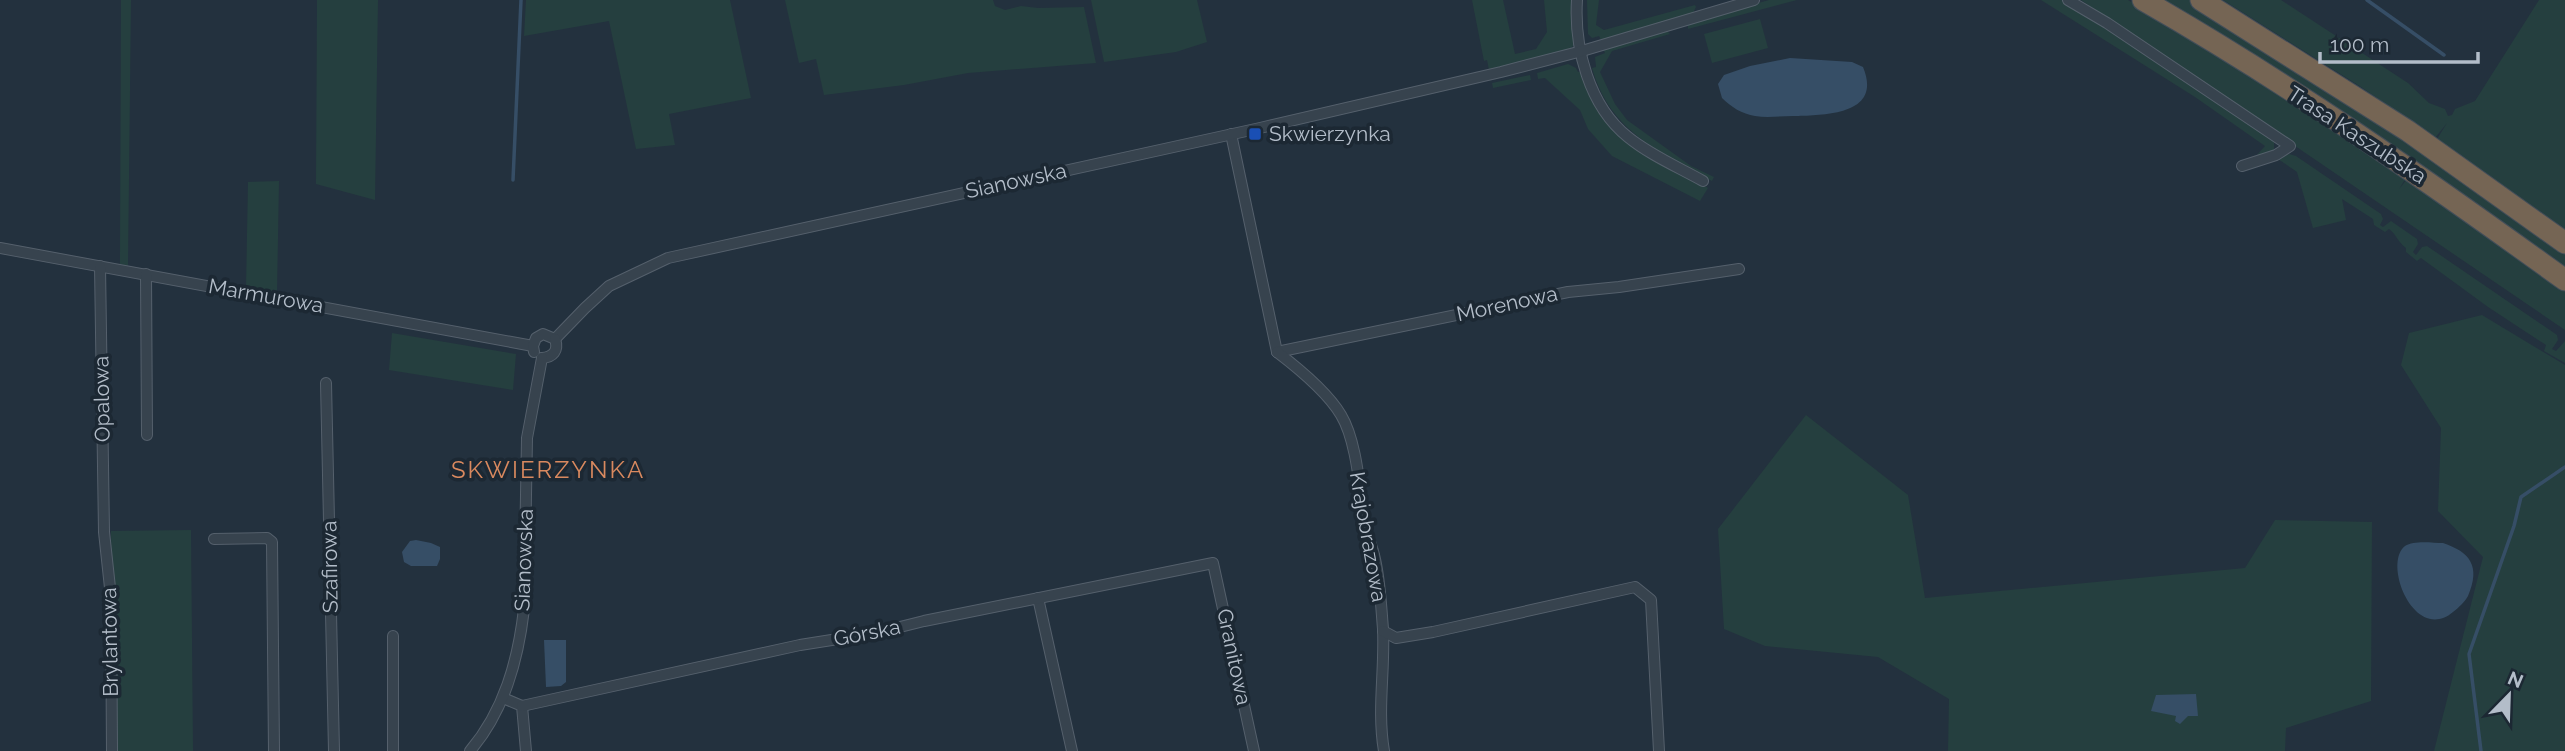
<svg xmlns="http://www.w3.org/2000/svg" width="2565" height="751" viewBox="0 0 2565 751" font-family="Raleway,sans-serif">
  <rect width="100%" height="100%" fill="#23313e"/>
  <g fill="#253f3f">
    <polygon points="121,0 131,0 128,266 120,264"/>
    <polygon points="317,0 378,0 375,200 316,184"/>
    <polygon points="526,0 730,0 751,98 669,114 675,145 636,149 609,21 524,36"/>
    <polygon points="785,0 993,0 995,6 1005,10 1021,6 1038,8 1084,7 1096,63 968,73 904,85 824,95 816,59 799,63"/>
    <polygon points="1091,0 1197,0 1207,42 1176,52 1104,62"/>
    <polygon points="1472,0 1503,0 1515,54 1536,49 1547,32 1544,0 1573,0 1574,45 1569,50 1489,70 1487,60 1484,61"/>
    <polygon points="1587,0 1599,0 1596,25 1604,30 1695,5 1696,7 1693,13 1601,40 1599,36 1592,38 1588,34"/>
    <polygon points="1769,0 1797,0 1688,29 1688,25 1691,22"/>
    <polygon points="2041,0 2064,0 2274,141 2274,151 2242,161 2256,156 2265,146 2195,97"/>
    <polygon points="2081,0 2128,0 2194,39 2406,178 2399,189 2408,178 2565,292 2565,330"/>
    <polygon points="2159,0 2193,0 2286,58 2565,251 2565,272"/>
    <polygon points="2223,0 2281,0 2408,83 2429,103 2445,109 2448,116 2452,115 2455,109 2475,101 2539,0 2565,0 2565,231 2437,139 2447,123 2435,138 2361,87"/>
    <polygon points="1760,19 1768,48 1712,63 1704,34"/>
    <path d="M 1667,31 L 1670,34 L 1612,51 L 1600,72 L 1615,104 L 1627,120 L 1691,166 L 1714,177 L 1712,181 C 1659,151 1610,132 1592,68 L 1596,67 L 1595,57 L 1605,53 L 1603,49 Z"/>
    <polygon points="1568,64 1576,68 1578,72 1582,71 1600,113 1708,188 1700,201 1612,156 1588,129 1580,110 1545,78 1538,79 1537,73"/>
    <polygon points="1530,75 1531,80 1493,88 1492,83"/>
    <path d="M 2289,154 L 2296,156 L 2381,214 L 2383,219 L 2380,225 L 2383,227 L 2391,221 L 2417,239 L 2418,244 L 2413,252 L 2416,255 L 2422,247 L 2427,246 L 2557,335 L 2558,340 L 2552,349 L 2556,351 L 2565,341 L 2565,363 L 2544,351 L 2546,345 L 2488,307 L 2421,258 L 2417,261 L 2406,252 L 2406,248 C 2397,241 2396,234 2389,229 L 2385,232 L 2374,225 L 2373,219 L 2342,199 L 2346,220 L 2313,228 L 2297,172 L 2278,159 Z"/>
    <polygon points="279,181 277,294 246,288 248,182"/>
    <polygon points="2482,315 2565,365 2565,751 2434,751 2483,557 2438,511 2441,428 2401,365 2409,333"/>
    <polygon points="392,333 516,354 513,390 389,370"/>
    <polygon points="1806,415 1908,495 1925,598 2245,568 2275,520 2372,522 2371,701 2286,728 2285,751 1948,751 1949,699 1878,657 1765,646 1724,629 1718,529"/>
    <polygon points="191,530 193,751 114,751 111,531"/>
  </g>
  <g fill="#364e66">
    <path d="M 1790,58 L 1852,62 L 1863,67 C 1883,115 1825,115 1793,116 C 1781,116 1767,118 1755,116 C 1742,114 1731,107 1722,98 L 1718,84 L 1724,75 L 1750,66 Z"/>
    <polygon points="416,540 431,543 440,547 440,559 437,566 411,566 404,562 402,552 410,541"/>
    <path d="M 2443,543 C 2470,552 2481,566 2468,596 C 2464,603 2459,607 2453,612 C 2415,644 2382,564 2405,546 C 2414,540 2433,543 2443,543 Z"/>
    <polygon points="544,640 566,640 566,682 561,686 546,687"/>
    <polygon points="2196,694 2198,716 2188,716 2180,724 2175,721 2176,716 2151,711 2156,695"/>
  </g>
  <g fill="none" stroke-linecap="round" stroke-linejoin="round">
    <g stroke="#364e66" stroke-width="3.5">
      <polyline points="2367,0 2444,55"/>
      <polyline points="513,180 521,0"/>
      <polyline points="2481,751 2469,654 2514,526 2521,497 2565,467"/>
    </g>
    <defs>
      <g id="minor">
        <path d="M 1577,0 C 1574,48 1589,106 1628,137 C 1650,155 1678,167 1703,181"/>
        <polyline points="2068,0 2107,23 2290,146 2276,155 2242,166"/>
        <polyline points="1231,134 1277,352"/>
        <polyline points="0,248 533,346"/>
        <polyline points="100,266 104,532 111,597 112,751"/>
        <polyline points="146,274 147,435"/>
        <polyline points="555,339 585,308 609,286 668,258 1260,128 1501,72 1582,51 1754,0"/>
        <polyline points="534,352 533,346 536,338 543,334 555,339"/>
        <polyline points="1277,352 1568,292 1619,287 1739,269"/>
        <path d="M 1277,352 C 1298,368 1328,393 1341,415 C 1358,443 1360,497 1366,529 C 1368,538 1372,546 1374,555 C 1380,578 1381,605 1383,629 C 1385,670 1377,710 1384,751"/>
        <path d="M 542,358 C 553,357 559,351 555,339"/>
        <polyline points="326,383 334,751"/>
        <polyline points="214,539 267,538 272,542 274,751"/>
        <polyline points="1038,598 1072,751"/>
        <polyline points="1383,631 1396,638 1433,632 1635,587 1651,600 1659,751"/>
        <polyline points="393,636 393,751"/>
        <polyline points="503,698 522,706 526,751"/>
        <polyline points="522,706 800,645 876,633 924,621 1213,563 1254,751"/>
        <path d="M 470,751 C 504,711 518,661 524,609 L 527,438 L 542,358"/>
      </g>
      <g id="motorway">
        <path d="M 2143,0 C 2290,84 2428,181 2565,280"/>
        <polyline points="2201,0 2408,131 2565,243"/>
      </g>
    </defs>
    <use href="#minor" stroke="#55606c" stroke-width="12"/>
    <use href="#motorway" stroke="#424d59" stroke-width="23"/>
    <use href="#minor" stroke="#37434e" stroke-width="10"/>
    <use href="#motorway" stroke="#756554" stroke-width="21"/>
  </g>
  <rect fill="#1a4fb4" stroke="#1c2833" stroke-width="2.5" x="1248" y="127" width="14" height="14" rx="3.5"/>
  <g text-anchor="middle" stroke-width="7" stroke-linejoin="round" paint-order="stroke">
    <g font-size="21" fill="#b3bdc9" stroke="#1c2833" text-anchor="start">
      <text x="1269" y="141">Skwierzynka</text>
    </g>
    <g font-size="21" fill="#b3bdc9" stroke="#1c2833">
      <text transform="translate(2357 135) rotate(33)" y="7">Trasa Kaszubska</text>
      <text transform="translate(1016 181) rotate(-12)" y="7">Sianowska</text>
      <text transform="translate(266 296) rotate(10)" y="7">Marmurowa</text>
      <text transform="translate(1507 304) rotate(-12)" y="7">Morenowa</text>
      <text transform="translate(102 399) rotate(-91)" y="7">Opalowa</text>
      <text transform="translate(1368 537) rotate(80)" y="7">Krajobrazowa</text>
      <text transform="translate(524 560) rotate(-88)" y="7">Sianowska</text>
      <text transform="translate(330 567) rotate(-91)" y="7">Szafirowa</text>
      <text transform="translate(867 633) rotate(-11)" y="7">Górska</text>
      <text transform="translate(110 642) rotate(-91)" y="7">Brylantowa</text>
      <text transform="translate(1234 657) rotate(78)" y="7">Granitowa</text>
    </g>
    <g font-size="24" letter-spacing="2" fill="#d9895f" stroke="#1c2833">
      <text x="548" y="478">SKWIERZYNKA</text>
    </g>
  </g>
  <g transform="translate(2509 695) rotate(23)" stroke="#1c2833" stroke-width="5" paint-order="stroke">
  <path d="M0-5L12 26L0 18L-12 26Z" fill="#b3bdc9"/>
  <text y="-10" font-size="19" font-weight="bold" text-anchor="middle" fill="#b3bdc9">N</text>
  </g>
  <path d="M2320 52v10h158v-10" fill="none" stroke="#b3bdc9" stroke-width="3.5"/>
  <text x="2330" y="52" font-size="21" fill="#b3bdc9" stroke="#1c2833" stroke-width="5" paint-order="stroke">100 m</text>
</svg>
